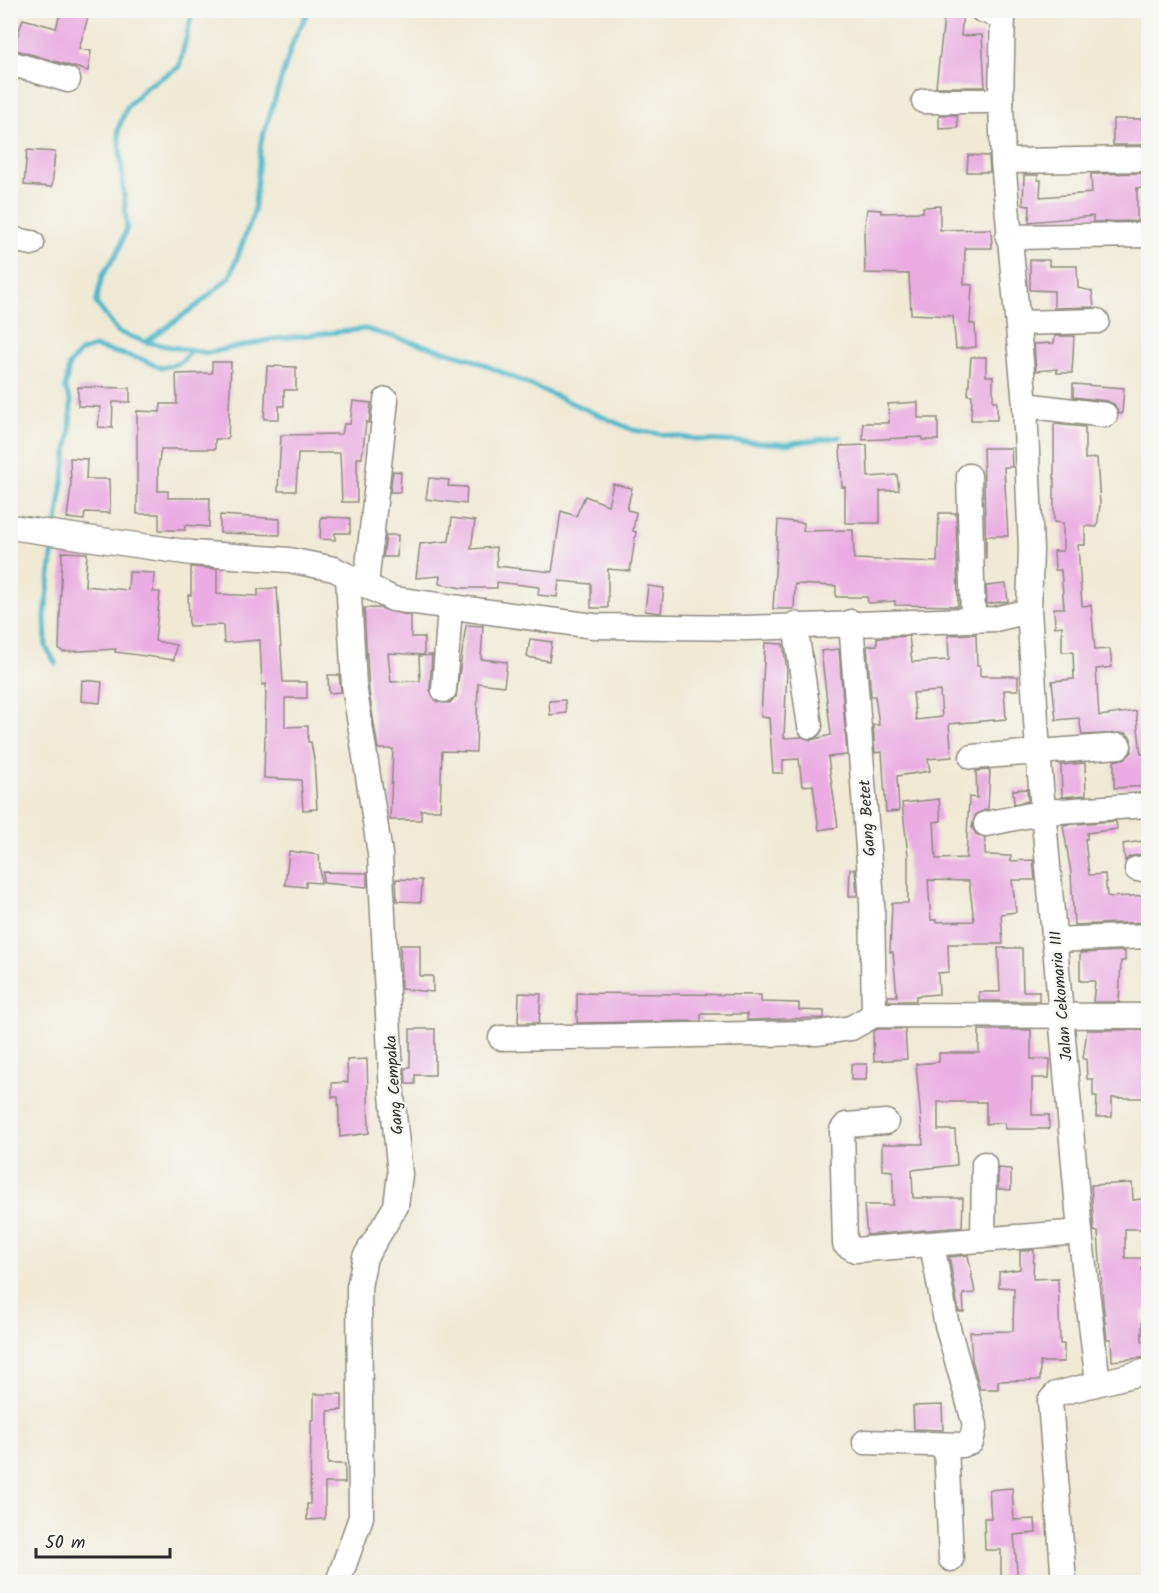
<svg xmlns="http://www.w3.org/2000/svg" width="1159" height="1593" viewBox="0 0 1159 1593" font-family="Kalam,sans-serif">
  <rect width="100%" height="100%" fill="#f6f6f2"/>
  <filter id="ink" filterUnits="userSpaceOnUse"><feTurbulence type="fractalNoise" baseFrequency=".0167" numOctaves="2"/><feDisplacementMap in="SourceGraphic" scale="12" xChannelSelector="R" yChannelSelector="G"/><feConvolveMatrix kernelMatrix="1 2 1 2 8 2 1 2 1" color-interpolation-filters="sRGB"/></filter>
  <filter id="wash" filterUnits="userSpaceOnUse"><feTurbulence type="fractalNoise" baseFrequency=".008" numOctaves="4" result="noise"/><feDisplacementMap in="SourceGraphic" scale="24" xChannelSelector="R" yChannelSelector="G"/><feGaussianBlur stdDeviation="1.35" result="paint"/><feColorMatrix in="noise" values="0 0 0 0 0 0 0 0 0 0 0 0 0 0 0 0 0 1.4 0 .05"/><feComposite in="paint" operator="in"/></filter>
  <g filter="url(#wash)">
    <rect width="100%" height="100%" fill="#f0ead5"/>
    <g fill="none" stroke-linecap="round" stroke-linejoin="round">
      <g stroke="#4cb7ca" stroke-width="5">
        <polyline points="193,10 179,67 146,87 127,107 118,129 127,227 119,250 102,276 96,303 118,332 146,342 177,348 208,353 274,339 365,329 469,358 633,430 703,440 785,444 840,437"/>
        <polyline points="146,342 199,304 230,277 254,212 261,142 294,39 309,10"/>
        <polyline points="56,528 70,432 71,402 65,388 69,365 80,352 94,347 141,359 161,368 180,363 192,350"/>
        <polyline points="54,540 45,616 46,647 56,664"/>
      </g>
    </g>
    <g id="blocks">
      <g fill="#eaace2" fill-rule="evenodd">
        <polygon points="61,10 90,10 79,49 91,51 88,71 13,49 23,19 56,28"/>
        <polygon points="945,10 963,10 961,36 982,35 985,87 936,87"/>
        <polygon points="939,115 957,115 958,128 939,129"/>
        <rect x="1113" y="119" width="36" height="26"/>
        <polygon points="27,150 55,152 52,187 24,185"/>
        <polygon points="968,155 989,156 990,172 967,172"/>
        <polygon points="1149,173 1149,189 1137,188 1137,221 1093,222 1093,216 1029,222 1030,206 1023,205 1024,175 1038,175 1038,180 1041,180 1040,197 1092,193 1091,174"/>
        <polygon points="940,206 940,230 991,229 992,248 965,248 964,284 972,285 970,324 975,324 976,347 956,349 953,316 911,314 909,274 865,273 864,233 867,209 881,210 881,213 923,212 923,207"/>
        <polygon points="1030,260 1049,260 1049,266 1077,266 1078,288 1092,291 1094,307 1054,308 1054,291 1030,290"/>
        <polygon points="1055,336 1074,336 1072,373 1057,373 1057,369 1036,371 1034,344 1054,343"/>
        <polygon points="971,357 986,357 986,376 993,376 993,401 997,401 997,420 971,420 972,395 968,395"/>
        <polygon points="212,362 231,362 228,439 215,439 215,449 161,449 158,468 158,491 168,491 168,498 210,498 209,527 185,525 185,530 159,530 159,514 137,514 137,411 160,412 161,404 177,404 176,374 212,373"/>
        <polygon points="267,366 296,367 296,390 284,390 284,406 279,406 279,419 264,419"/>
        <polygon points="1073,384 1124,388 1122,414 1119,414 1114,404 1107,401 1073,397"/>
        <polygon points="78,387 130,388 130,402 113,402 112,428 98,427 100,407 78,406"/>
        <polygon points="353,401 371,403 369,423 366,422 362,458 357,458 357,502 342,502 340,453 298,453 296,491 278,491 281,435 342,434 344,424 350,424"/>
        <polygon points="918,402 918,418 938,418 938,440 922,440 922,437 863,440 863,423 889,423 888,404"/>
        <polygon points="1054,424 1085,427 1085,459 1097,458 1100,505 1097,527 1085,526 1085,545 1078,545 1082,606 1091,605 1095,650 1110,649 1112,667 1096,669 1099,716 1136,711 1141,754 1147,754 1148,786 1114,788 1114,761 1126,758 1132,752 1131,738 1126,733 1082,735 1079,718 1056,720 1052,681 1074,679 1073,652 1062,652 1062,626 1055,627 1054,608 1064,608 1061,570 1055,570 1054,551 1063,551 1063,523 1054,522"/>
        <polygon points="867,445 868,477 897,475 899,490 880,491 880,523 845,523 845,487 842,487 840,446"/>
        <polygon points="983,448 1011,448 1012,467 1004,467 1008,536 986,536 986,559"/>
        <polygon points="70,458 87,459 86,479 109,479 110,513 85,512 84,520 67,518 71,487"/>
        <polygon points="393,471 401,472 400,492 390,492"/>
        <polygon points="429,478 449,480 448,486 467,487 466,504 426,499"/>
        <polygon points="613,484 632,488 627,510 636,512 633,531 636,532 630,571 608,569 608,608 591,608 591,584 559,581 557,597 538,595 539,587 497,582 497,588 462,588 439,584 440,576 416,578 420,544 449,541 452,518 475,521 471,549 496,547 497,566 552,572 561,511 576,516 585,496 608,505"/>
        <polygon points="939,513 956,513 958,606 895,605 895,601 868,603 867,597 836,597 836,586 795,584 794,609 773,609 778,520 804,523 803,531 853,530 854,559 937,562"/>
        <polygon points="220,515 280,519 280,535 220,533"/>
        <polygon points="321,517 350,518 350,533 335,533 335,540 320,539"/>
        <polygon points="386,535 398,535 397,557 383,557"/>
        <polygon points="62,552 87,553 85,586 128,590 129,572 154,573 153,592 160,592 155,641 176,645 174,660 115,652 116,649 63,652 59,649"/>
        <polygon points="191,567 217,569 217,594 258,596 258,589 277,588 283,682 307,682 307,698 285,698 285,727 308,726 308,742 311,742 314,759 317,809 303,810 301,780 264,778 266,684 262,685 260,640 224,643 223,625 189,626 188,595 191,595"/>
        <polygon points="1006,584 1008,601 987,604 986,586"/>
        <polygon points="648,586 664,588 661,613 645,611"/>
        <polygon points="364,608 380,608 411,616 411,637 424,637 424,655 388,653 391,682 420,681 419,656 432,655 430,690 437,702 450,703 456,697 466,625 483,626 481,659 507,662 504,686 478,683 476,752 442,751 440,810 421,810 421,820 390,820 393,749 378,749 369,692"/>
        <path d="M 976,634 L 977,665 L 980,665 L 980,676 L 1018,676 L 1018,690 L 1004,690 L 1006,719 L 949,724 L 952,757 L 928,759 L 930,771 L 897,776 L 899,811 L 886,812 L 882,752 L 875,753 L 873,725 L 879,725 L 875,696 L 871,696 L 867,646 L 877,645 L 877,638 L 909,636 L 912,662 L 949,660 L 948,635 ZM 940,691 L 942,717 L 916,720 L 913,693 Z"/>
        <polygon points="530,639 552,642 549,661 527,657"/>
        <polygon points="765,643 783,644 787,671 784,738 802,737 811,740 831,735 821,651 839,649 847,755 828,757 838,827 819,830 813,785 802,786 799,759 783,760 783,773 773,773 769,718 761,717"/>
        <polygon points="328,675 339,675 341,692 329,693"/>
        <polygon points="82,680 102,682 100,703 81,701"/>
        <polygon points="565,700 566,713 550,715 549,701"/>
        <polygon points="1085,763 1086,795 1062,797 1061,765"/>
        <path d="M 990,770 L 988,809 L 976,814 L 972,827 L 976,834 L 985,838 L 985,855 L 1011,856 L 1010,861 L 1033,860 L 1035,880 L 1012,880 L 1016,912 L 1001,914 L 1003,944 L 948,944 L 949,972 L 938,973 L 939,994 L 916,996 L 916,1001 L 888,1001 L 888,996 L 897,996 L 893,952 L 890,952 L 892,903 L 908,903 L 908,855 L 902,803 L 939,799 L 941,821 L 934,822 L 936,859 L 966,858 L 969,797 L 977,798 L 976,771 ZM 928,880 L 969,881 L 974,921 L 936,922 L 936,920 L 931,920 Z"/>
        <polygon points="1027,789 1028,801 1014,804 1013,790"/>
        <polygon points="1116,821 1117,829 1087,833 1087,839 1085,839 1089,875 1105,874 1107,896 1111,897 1149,895 1149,922 1074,925 1071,873 1063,825"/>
        <polygon points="1142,841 1143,854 1129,857 1125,861 1123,844"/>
        <polygon points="289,851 319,855 321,883 306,882 306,887 285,885"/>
        <polygon points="850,869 855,869 857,896 849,896"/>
        <polygon points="323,872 367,873 367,887 323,883"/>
        <polygon points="396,879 422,880 421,902 397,901"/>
        <polygon points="400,945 420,945 420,976 433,976 433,992 401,989"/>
        <polygon points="998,948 1022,948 1023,991 1039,991 1039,1001 979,1001 979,992 1000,992"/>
        <polygon points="1125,951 1125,961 1121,961 1119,1002 1093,1002 1095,981 1080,981 1080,953"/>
        <polygon points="519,993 541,994 539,1023 518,1023"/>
        <polygon points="577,993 761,995 761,1002 799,1003 799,1010 824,1011 824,1018 747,1020 747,1014 701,1014 701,1021 577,1023"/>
        <polygon points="410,1029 435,1029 435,1075 415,1075 415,1084 406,1084 405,1068 410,1067"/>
        <polygon points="878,1029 905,1029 907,1059 874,1061 873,1032"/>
        <polygon points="979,1030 1031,1030 1031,1059 1050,1059 1049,1078 1032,1078 1032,1115 1049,1115 1049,1129 1005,1129 1005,1123 986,1124 986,1102 938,1102 938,1130 955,1130 957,1165 912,1170 913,1198 963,1198 962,1227 867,1235 864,1205 893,1205 893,1171 882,1170 882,1144 923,1144 916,1064 939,1062 939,1053 979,1053"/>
        <polygon points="1087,1030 1149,1030 1149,1098 1112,1098 1112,1117 1096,1117 1097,1096 1093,1096 1093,1079 1087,1079 1086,1059 1083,1059"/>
        <polygon points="367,1059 369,1133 340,1137 338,1097 332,1097 332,1083 348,1082 347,1060"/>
        <polygon points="851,1064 867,1064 866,1080 851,1080"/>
        <polygon points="998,1168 1011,1169 1011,1190 998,1189"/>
        <polygon points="1132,1183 1133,1200 1149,1198 1149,1229 1125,1229 1125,1258 1142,1258 1142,1270 1149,1270 1149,1310 1142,1310 1142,1342 1149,1341 1149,1357 1112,1361 1111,1339 1107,1339 1103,1304 1098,1232 1094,1231 1091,1185"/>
        <polygon points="1034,1250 1033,1279 1058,1278 1060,1344 1064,1344 1064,1362 1040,1362 1040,1380 998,1381 998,1389 980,1389 972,1360 970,1332 1013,1331 1014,1288 999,1287 999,1272 1020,1269 1020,1251"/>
        <polygon points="968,1255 975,1293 963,1294 964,1312 959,1312 949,1257"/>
        <polygon points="314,1394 342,1394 342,1410 328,1411 328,1464 345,1464 345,1483 325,1483 325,1519 307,1520 307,1504 310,1504 311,1420 314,1420"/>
        <polygon points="942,1405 943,1430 914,1429 913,1406"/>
        <polygon points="1012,1488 1014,1520 1035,1519 1036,1533 1014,1535 1018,1582 1001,1582 1001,1550 985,1550 984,1518 991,1518 989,1490"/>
      </g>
    </g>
  </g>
  <g filter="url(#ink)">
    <use href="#blocks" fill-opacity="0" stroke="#8e8a80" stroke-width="1.5"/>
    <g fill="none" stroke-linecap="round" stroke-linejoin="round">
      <defs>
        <g id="minor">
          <polyline points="982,10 1003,17"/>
          <polyline points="10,63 68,80"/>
          <polyline points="924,101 1001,101"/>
          <polyline points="1003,161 1148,159"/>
          <polyline points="1008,237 1148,235"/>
          <polyline points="10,239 32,243"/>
          <polyline points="1019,323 1097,321"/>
          <polyline points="1025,405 1105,415"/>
          <polyline points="969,476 973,619"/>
          <polyline points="10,527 192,553 289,560 334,569 393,599 594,626 747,628 995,619 1025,612 1029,609 1031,549 1025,405 1003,161 1001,101 1003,10"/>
          <polyline points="366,585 386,400"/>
          <polyline points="1029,609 1038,752 1080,1232 1098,1383"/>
          <polyline points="851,622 872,902 874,1015"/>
          <polyline points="795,624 810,726"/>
          <polyline points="444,690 450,607"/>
          <polyline points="972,757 1119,746"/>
          <polyline points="986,824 1045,812 1148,805"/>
          <polyline points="1137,869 1148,868"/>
          <polyline points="1054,940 1148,936"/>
          <polyline points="501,1038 818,1033 851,1028 874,1015 1148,1016"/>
          <polyline points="886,1122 846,1125 842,1130 845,1244 855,1250 1080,1232"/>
          <polyline points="983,1240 984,1164"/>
          <polyline points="865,1442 962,1445 971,1442 975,1425 946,1321 932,1244"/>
          <polyline points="946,1445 951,1559"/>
          <polyline points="338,1582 361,1517 359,1287 365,1257 396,1206 400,1174 392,1095 380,854 354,685 348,577"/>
          <polyline points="1064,1582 1050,1401 1056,1394 1148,1371"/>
        </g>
      </defs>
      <use href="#minor" stroke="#8e8a80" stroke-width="27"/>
      <use href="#minor" stroke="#fff" stroke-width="24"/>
    </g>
  </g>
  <g text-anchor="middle" stroke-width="5" stroke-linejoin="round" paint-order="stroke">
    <g font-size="16" fill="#2b2b2b" stroke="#f6f6f2">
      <text transform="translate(866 818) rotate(-94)" y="6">Gang Betet</text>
      <text transform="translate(1060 996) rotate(-95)" y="6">Jalan Cekomaria III</text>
      <text transform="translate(393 1085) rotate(-94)" y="6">Gang Cempaka</text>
    </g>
  </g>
  <rect width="1159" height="1593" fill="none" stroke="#f6f6f2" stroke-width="36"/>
  <path d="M36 1548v9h134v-9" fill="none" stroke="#2b2b2b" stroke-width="3"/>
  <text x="45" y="1548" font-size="18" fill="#2b2b2b" stroke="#f6f6f2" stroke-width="4.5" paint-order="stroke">50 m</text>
</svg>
